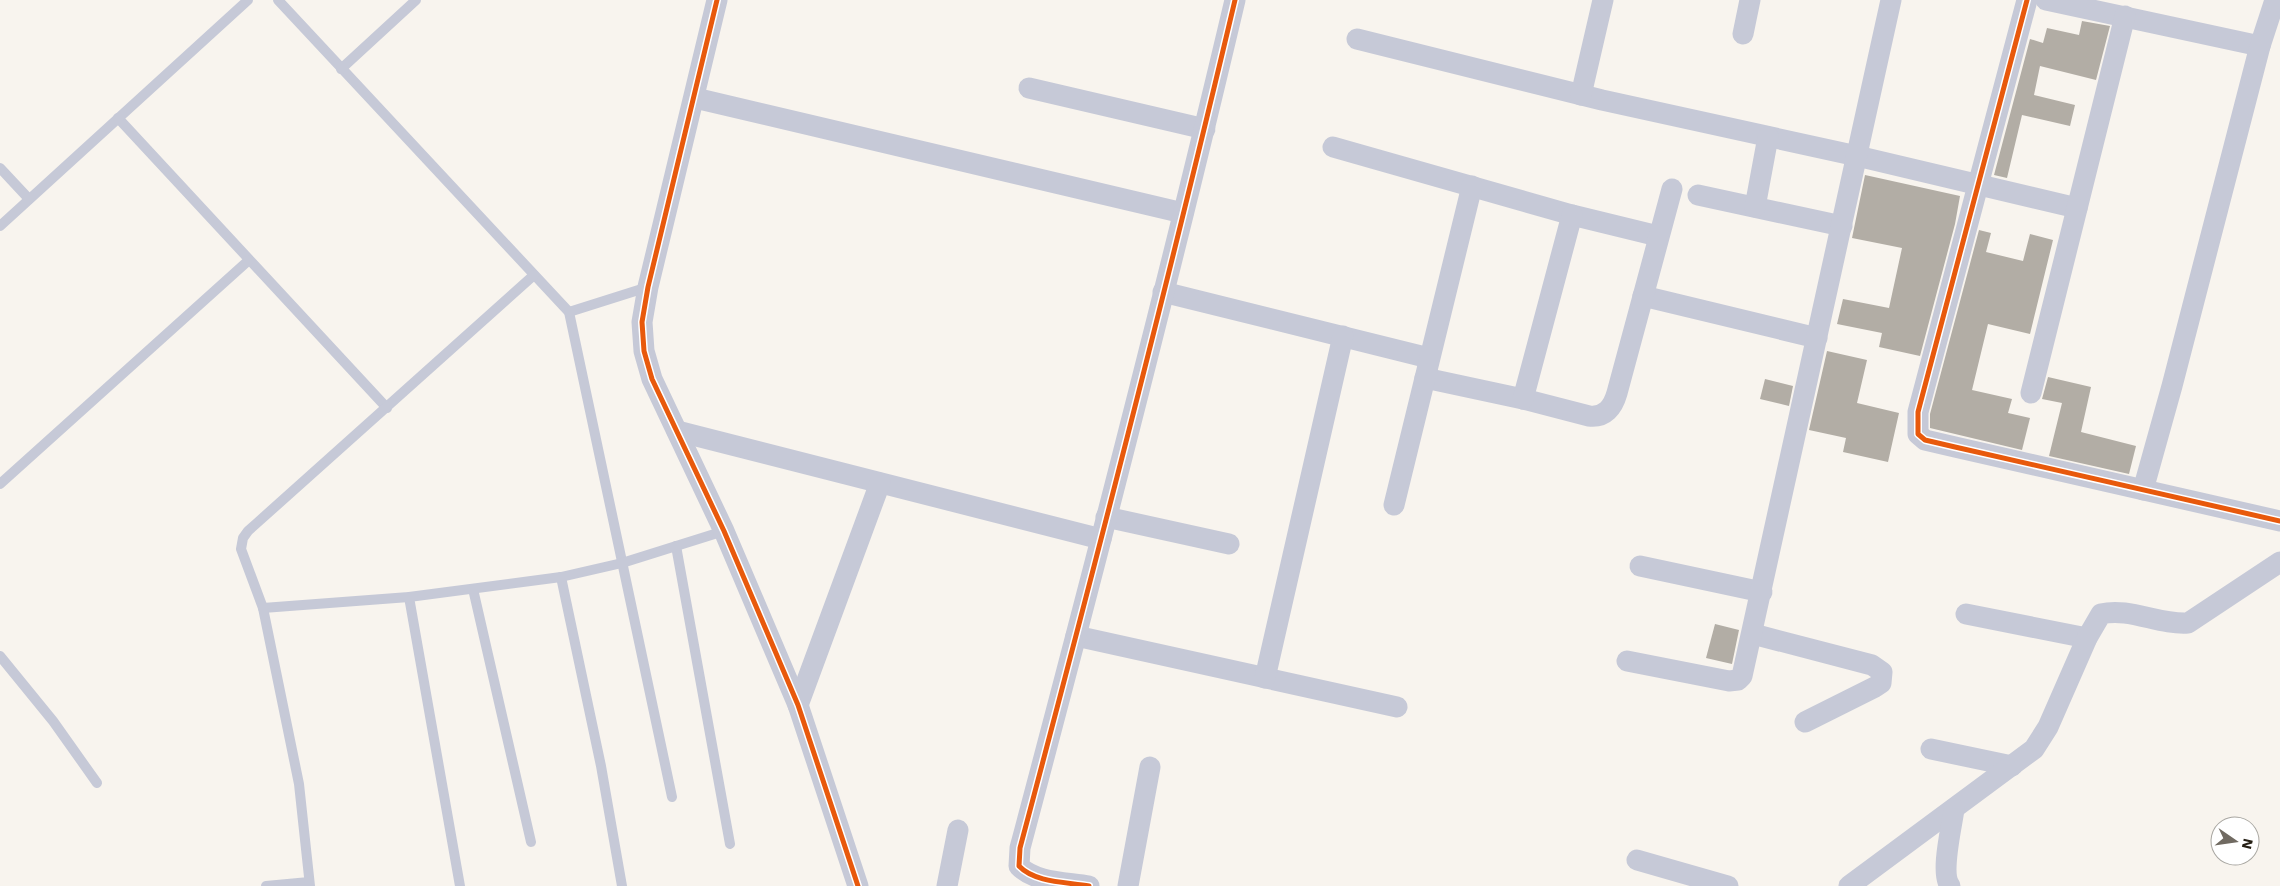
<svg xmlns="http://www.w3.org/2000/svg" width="2280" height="886" viewBox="0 0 2280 886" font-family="'Work Sans',sans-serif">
  <rect width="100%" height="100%" fill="#f8f4ee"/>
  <g fill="#b2ada5">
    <polygon points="2082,21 2110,26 2096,80 2040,66 2034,95 2075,105 2070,126 2022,115 2007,178 1994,175 2030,39 2043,43 2047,28 2079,35"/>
    <polygon points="1865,175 1960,196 1955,224 1920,356 1879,347 1882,333 1837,324 1843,299 1889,308 1902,248 1852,238"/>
    <polygon points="1979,230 1991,233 1986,252 2023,261 2030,234 2053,240 2030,334 1988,324 1972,390 2012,399 2008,413 2030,418 2022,450 1930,428 1930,414"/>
    <polygon points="1827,351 1867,360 1857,403 1899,413 1888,462 1843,452 1846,438 1809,430"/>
    <polygon points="2048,377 2091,387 2081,432 2136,446 2129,474 2049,456 2062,403 2042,399"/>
    <polygon points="1765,379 1793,386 1789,406 1760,399"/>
    <polygon points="1715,624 1739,630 1732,664 1706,658"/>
  </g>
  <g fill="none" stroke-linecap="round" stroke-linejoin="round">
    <g stroke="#c6c9d7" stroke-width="10">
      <polyline points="278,0 569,312 672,797"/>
      <polyline points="341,69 416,0"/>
      <polyline points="118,118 387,408"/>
      <polyline points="0,168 29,199"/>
      <polyline points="0,226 248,0"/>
      <polyline points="569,312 648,287"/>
      <polyline points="0,484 249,260"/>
      <polyline points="676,546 730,844"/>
      <polyline points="561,577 601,766 622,886"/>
      <polyline points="473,589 531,842"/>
      <polyline points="409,597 460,886"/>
      <polyline points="263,608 409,597 561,577 622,563 724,531"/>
      <polyline points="0,656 53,721 97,783"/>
      <polyline points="266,886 309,882"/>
      <polyline points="310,886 299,784 263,608 241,549 243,538 248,531 534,275"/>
    </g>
    <g stroke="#c6c9d7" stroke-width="21">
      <polyline points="717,0 648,287 642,322 644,351 652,379 724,531 798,705 858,886"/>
      <polyline points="2027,0 1918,412 1918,434 1925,440 1955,447 2280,521"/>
      <polyline points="2046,0 2260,46"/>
      <polyline points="1743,34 1750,0"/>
      <polyline points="1357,39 1602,100 1857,156 2077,208"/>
      <polyline points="1029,88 1205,129"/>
      <polyline points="1581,95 1603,0"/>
      <polyline points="695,98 1183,213"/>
      <polyline points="1333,147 1572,215 1658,236"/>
      <polyline points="1698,195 1842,226"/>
      <polyline points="1755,207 1768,137"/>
      <polyline points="1163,292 1429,358"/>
      <polyline points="1643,296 1817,338"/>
      <path d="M 1425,378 L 1523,399 L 1589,416 C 1605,418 1613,407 1617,393 L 1672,189"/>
      <polyline points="2031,393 2125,16"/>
      <polyline points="1523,399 1572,215"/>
      <polyline points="677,431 1101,539"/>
      <polyline points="2143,490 2172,386 2260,46 2275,0"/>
      <polyline points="1394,505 1472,186"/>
      <polyline points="1106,517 1229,544"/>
      <polyline points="1640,566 1762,592"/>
      <polyline points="1966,614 2087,638"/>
      <polyline points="1753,634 1872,665 1882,672 1881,683 1875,687 1805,722"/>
      <polyline points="1076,636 1397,707"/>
      <polyline points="1627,661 1729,681 1738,680 1742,676 1891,0"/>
      <polyline points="1265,678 1343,336"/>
      <polyline points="798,705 880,483"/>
      <polyline points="1931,749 2012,766"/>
      <polyline points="1637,860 1728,886"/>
      <polyline points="947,886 958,830"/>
      <path d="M 1089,886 C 1068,882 1035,883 1019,866 L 1020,848 C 1095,566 1168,284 1235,0"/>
      <polyline points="1128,886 1150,767"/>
      <path d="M 1849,886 L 2034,749 L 2048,727 L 2087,638 L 2101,614 C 2129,607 2159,625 2188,623 L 2280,562"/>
      <path d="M 1950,886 C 1940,873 1952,826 1954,809"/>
    </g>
    <defs>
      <g id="cycleway">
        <polyline points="717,0 648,287 642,322 644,351 652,379 724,531 798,705 858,886"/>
        <polyline points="2027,0 1918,412 1918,434 1925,440 1955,447 2280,521"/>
        <path d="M 1089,886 C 1068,882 1035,883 1019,866 L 1020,848 C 1095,566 1168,284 1235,0"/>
      </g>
    </defs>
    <use href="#cycleway" stroke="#fff" stroke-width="8"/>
    <use href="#cycleway" stroke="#e8590c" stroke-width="5"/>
  </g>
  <g transform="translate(2235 841) rotate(103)"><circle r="24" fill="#ffffff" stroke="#a8a6a1"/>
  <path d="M0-4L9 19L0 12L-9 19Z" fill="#706a61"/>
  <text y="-8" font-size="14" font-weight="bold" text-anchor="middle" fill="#262015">N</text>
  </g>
</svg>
